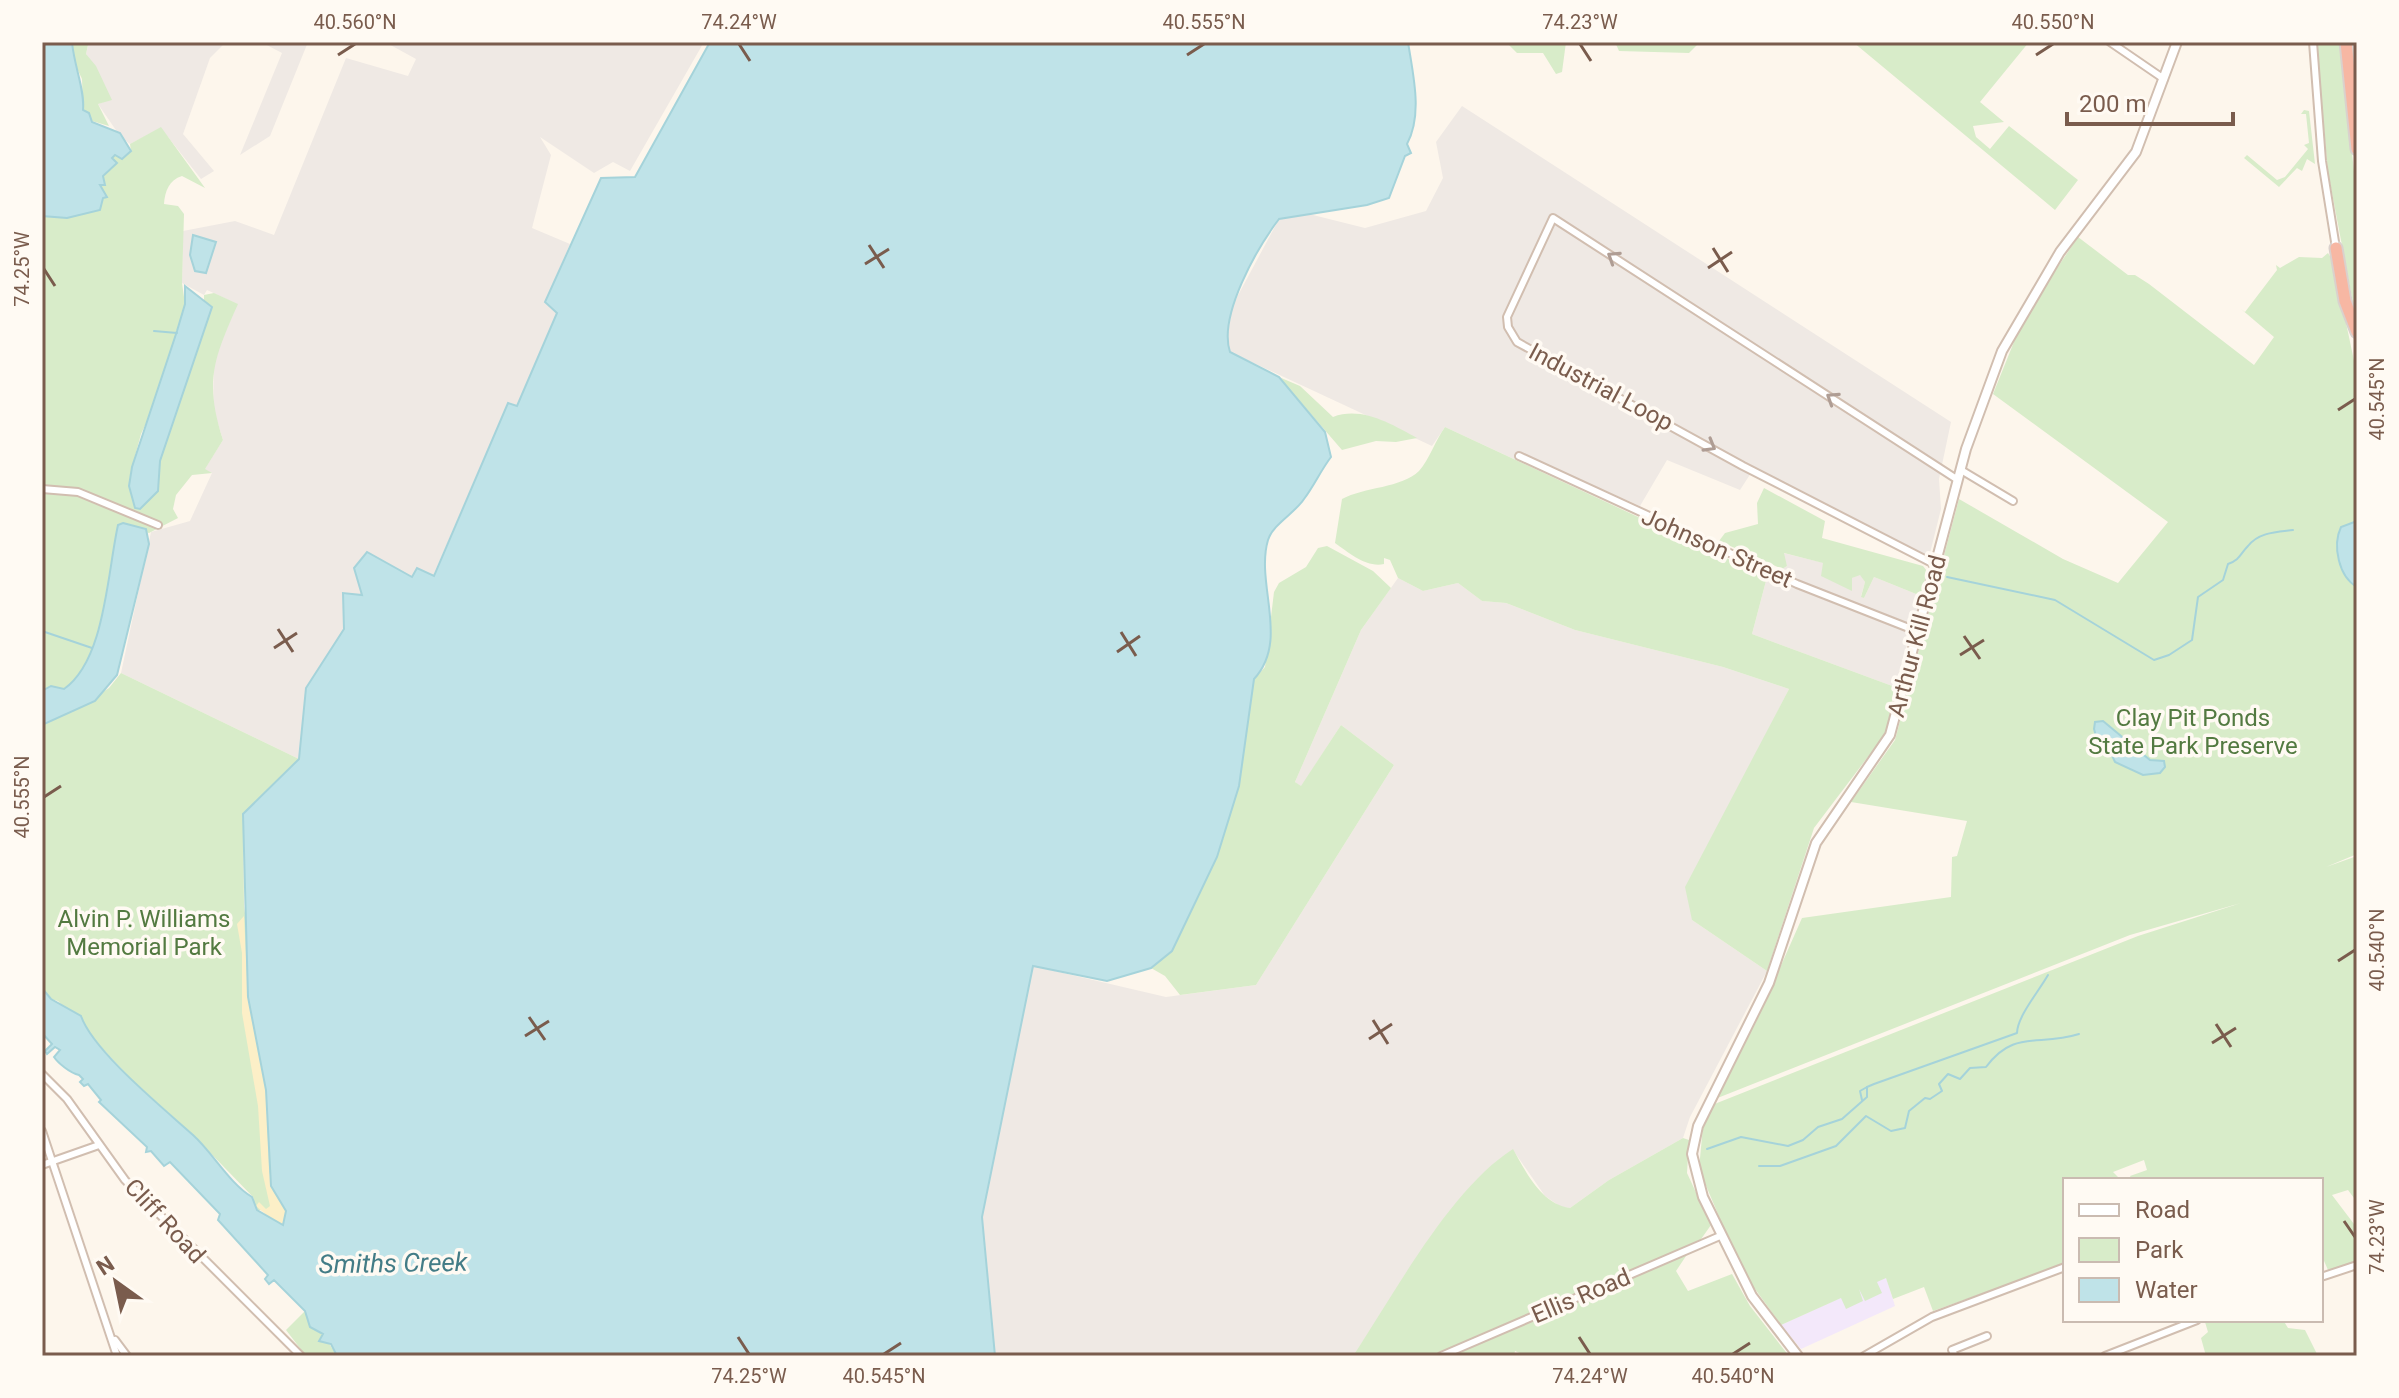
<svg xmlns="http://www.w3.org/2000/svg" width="2399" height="1398" viewBox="0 0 2399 1398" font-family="Roboto,sans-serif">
  <rect width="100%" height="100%" fill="#fdf6ec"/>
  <g fill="#efe9e4">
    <polygon points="84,42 226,42 210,58 183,134 214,171 201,179 161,128 130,144 120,136 98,104 111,99 86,54 88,46"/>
    <polygon points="261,42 308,42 270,136 240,155 282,53"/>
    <polygon points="385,42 704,42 630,171 613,162 594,173 540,137 551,155 532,228 570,244 545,302 557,313 517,406 508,403 433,576 413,578 367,553 363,596 343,594 344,629 307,688 299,759 121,673 151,532 190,521 212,473 204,470 223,440 213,408 214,359 237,304 207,290 204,295 182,283 183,231 235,221 274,235 346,58 408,76 416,59"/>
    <polygon points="1462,106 1951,422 1939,479 1941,509 1927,565 1751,473 1740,490 1667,460 1640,506 1520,453 1516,460 1445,427 1432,446 1230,352 1226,340 1228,314 1279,219 1309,214 1365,228 1426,211 1443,178 1436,142"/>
    <polygon points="1783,553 1824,563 1852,590 1852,578 1860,574 1865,582 1861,596 1864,598 1874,577 1921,596 1895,687 1752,634 1767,577 1787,566"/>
    <polygon points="1398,578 1423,591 1458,583 1482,601 1506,603 1575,630 1723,667 1789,689 1718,829 1692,920 1767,971 1690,1117 1683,1138 1609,1180 1570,1208 1561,1207 1545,1196 1513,1150 1452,1209 1353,1356 995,1356 982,1217 1033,966 1166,997 1256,985 1394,765 1341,725 1301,787 1295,782 1361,630"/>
  </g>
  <polygon fill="#f3e8fa" points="1886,1277 1895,1306 1801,1349 1781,1325"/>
  <g fill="#d8ecc9">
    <polygon points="72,42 88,45 86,54 96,66 112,100 98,104 109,126 92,121 89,113 83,110 82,79 74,62"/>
    <polygon points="1506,42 1566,42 1562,72 1556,74 1543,53 1517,53"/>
    <polygon points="1615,42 1697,42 1698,44 1689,53 1619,51"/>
    <polygon points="1853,42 2029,42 1980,102 2004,122 1973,126 1976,137 1990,149 2009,126 2078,180 2055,210"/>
    <polygon points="2316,42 2340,42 2357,199 2357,324 2328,172"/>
    <polygon points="2304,110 2309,111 2315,164 2307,159 2302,171 2297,168 2279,187 2244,158 2247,155 2277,180 2285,177 2308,149 2304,145 2309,143 2306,114 2301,114"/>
    <path d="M 161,127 L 205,188 L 182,176 C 169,180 165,191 164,204 L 178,206 L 184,214 L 182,283 L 185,304 L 156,402 L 141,434 L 132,467 L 129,486 L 134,495 L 156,483 L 159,461 L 212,308 L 204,301 L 204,295 L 214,293 L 238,304 C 214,358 204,381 223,440 L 205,469 L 212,473 L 192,475 L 176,495 L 173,509 L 178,518 L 149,533 L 118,525 C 107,575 105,659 64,689 L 51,686 L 42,691 L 42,216 L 67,218 L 100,185 L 112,158 L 115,155 L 122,159 L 131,151 L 130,144 Z"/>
    <polygon points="2078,237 2128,275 2135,275 2149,284 2254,365 2274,337 2241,309 2245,312 2277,270 2276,265 2280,268 2299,257 2322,258 2328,253 2333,261 2357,375 2357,854 2326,867 2357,856 2357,1202 2348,1190 2332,1195 2357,1228 2357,1261 2328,1270 2321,1254 2321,1180 2132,1180 2130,1176 2147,1170 2144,1160 2113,1172 2121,1180 2065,1180 2065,1264 1933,1311 1924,1287 1893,1299 1886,1278 1877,1282 1882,1293 1865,1301 1859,1289 1863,1301 1846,1309 1841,1298 1781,1325 1742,1271 1699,1169 1703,1126 1712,1105 2138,936 2241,903 2130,935 1715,1099 1755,1024 1802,918 1951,897 1952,857 1957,856 1967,821 1851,802 1895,740 1959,499 2063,559 2118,583 2168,522 1993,394 2024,317"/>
    <path d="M 1279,377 L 1300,386 L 1333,417 C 1362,406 1391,424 1417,438 L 1396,442 L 1376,441 L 1342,450 Z"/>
    <path d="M 1445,427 L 1767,577 L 1752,634 L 1895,687 L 1886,733 L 1814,828 L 1767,971 L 1692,920 L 1685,887 L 1789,689 L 1723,667 L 1575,630 L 1506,603 L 1482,601 L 1458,583 L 1423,591 L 1398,578 L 1390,560 L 1384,558 L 1384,564 C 1367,568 1349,553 1335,543 L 1342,499 C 1364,487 1402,488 1419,471 C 1429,460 1436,439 1445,427 Z"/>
    <polygon points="1764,488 1825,521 1822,538 1923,566 1927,571 1921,596 1874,577 1864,598 1861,597 1865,582 1860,575 1852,578 1852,591 1821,576 1823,563 1784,553 1787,566 1782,569 1719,541 1725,533 1758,524 1757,503"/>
    <polygon points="1327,546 1373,571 1391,588 1361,630 1295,782 1301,786 1341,725 1394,765 1256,985 1180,995 1165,976 1151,968 1172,951 1217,856 1239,786 1254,679 1265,667 1274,592 1279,583 1306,567 1318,548"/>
    <polygon points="121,673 299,759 243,814 244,906 286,1211 257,1210 253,1197 193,1135 132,1080 58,1001 51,999 42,988 42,725 71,712 109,688"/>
    <path d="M 1683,1138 L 1689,1140 L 1687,1173 L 1711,1225 L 1699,1242 L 1437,1356 L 1353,1356 C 1395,1293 1450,1189 1513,1149 C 1526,1172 1541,1204 1570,1208 L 1609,1180 Z"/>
    <polygon points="1688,1253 1676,1271 1688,1291 1732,1274 1750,1306 1789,1356 1526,1356 1515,1351 1514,1356 1448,1356"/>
    <polygon points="305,1311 310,1326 323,1334 337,1356 306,1356 286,1330"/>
    <polygon points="2210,1320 2283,1320 2288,1328 2305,1330 2318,1356 2206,1356 2201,1338 2208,1332 2205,1322"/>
  </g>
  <polygon fill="#fcefc7" points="244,916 248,997 266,1090 269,1170 273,1191 286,1211 285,1222 279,1226 256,1206 259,1202 266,1209 270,1206 262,1171 258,1106 242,1013 242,953 237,924"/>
  <g fill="#bfe3e8" stroke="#a5d3da" stroke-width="2">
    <path d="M 51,42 L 72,42 C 74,66 85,90 83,110 L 89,113 L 92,122 L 120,133 L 131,151 L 122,159 L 115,155 L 112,158 L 117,163 L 103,176 L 105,185 L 100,185 L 107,197 L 103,198 L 100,210 L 67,218 L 42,216 L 42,46 Z"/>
    <path d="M 710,42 L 1408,42 C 1413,75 1423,114 1407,144 L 1411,153 L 1405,156 L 1389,198 L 1367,205 L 1279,219 C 1257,248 1218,316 1230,352 L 1279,377 L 1325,432 L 1331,457 C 1321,470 1314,486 1304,499 C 1295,513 1273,524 1268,540 C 1255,584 1290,640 1254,679 L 1239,786 L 1217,857 L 1172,951 L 1151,968 L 1107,981 L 1033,966 L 982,1217 L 995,1356 L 337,1356 L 331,1344 L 319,1341 L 323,1334 L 310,1327 L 305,1311 L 274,1280 L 269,1284 L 265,1279 L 268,1275 L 218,1220 L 220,1214 L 170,1162 L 164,1166 L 151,1151 L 146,1152 L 147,1147 L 99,1102 L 101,1100 L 88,1084 L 84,1086 L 80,1082 L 83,1079 L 79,1075 C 70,1073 58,1063 54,1057 L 60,1050 L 55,1047 L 47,1054 L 45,1051 L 52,1044 L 42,1033 L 42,988 L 51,999 L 81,1016 C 93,1051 163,1108 193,1135 C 213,1153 229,1183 252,1197 L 257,1210 L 283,1225 L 286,1211 L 271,1186 L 266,1090 L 248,997 L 243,814 L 299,759 L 306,688 L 344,629 L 343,593 L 362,595 L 354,568 L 367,552 L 412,577 L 417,568 L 434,576 L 508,403 L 517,406 L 557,313 L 545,302 L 601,178 L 635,177 Z"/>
    <polygon points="193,235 216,242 206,273 195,271 190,255"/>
    <polygon points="185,286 212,307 160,461 158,491 140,509 135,508 129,486 132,467 177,331 185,304"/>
    <path d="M 2357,521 L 2357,587 C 2339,577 2332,546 2341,527 Z"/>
    <path d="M 123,523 L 146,529 L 149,544 L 117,675 L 95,701 L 42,725 L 42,691 L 51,686 L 64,689 C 105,660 107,575 118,525 Z"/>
    <polygon points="2103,721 2150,760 2164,761 2165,767 2160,773 2143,775 2115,762 2110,751 2099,747 2094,729 2095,722"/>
  </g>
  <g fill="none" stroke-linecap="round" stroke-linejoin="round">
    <g stroke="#a5d3da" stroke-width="2">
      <polyline points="154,331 177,333"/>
      <path d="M 1947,577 L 2055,600 L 2154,660 L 2169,655 L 2192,640 L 2198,597 L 2223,580 L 2228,564 C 2240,560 2240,554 2248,546 C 2259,532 2277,532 2293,530"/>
      <polyline points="42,631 92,648"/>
      <polyline points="1862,1100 1860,1091 1867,1087"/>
      <path d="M 1707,1149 L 1741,1137 L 1788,1146 L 1803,1140 L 1818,1127 L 1842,1119 L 1867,1097 L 1867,1087 L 1874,1084 L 2017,1033 C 2017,1017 2039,991 2048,975"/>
      <path d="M 1759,1166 L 1780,1166 L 1836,1146 L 1866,1116 L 1891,1131 L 1905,1128 L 1909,1111 L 1925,1098 L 1930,1099 L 1942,1091 L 1939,1084 L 1948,1074 L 1960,1079 L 1970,1068 L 1986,1067 C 2014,1029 2038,1047 2079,1034"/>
    </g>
    <defs>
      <g id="minor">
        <polyline points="2110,42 2164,79"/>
        <polyline points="2313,42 2322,161 2336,248"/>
        <polyline points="1519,456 1797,584 1919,632"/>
        <polyline points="1961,470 2013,501"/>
        <polyline points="42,489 78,492 158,525"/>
        <polyline points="1936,565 1743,466 1517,342 1508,327 1507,317 1553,218 1958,480"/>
        <polyline points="42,1074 67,1099 125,1180 301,1356"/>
        <polyline points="42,1131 117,1356"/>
        <polyline points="42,1165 99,1145"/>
        <polyline points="2321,1277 2357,1265"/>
        <polyline points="115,1340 127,1356"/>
        <polyline points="1441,1356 1720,1236"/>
        <polyline points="1864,1356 1932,1317 2065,1267"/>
        <polyline points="1955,1356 1952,1350 1987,1336"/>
        <polyline points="2105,1356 2197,1320"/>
      </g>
      <polyline id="tertiary" points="1798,1356 1752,1296 1703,1197 1692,1154 1698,1126 1769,983 1816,843 1890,735 1966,449 2002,351 2060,252 2136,152 2177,42"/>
      <g id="motorway">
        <polyline points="2346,42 2357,149"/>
        <polyline points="2336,248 2345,301 2357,332"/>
      </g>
    </defs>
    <use href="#minor" stroke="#d1beb0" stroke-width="10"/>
    <use href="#tertiary" stroke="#d1beb0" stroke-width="12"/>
    <use href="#motorway" stroke="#dad1cd" stroke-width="15"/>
    <use href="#minor" stroke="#fff" stroke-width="6"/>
    <use href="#tertiary" stroke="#fff" stroke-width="8"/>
    <use href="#motorway" stroke="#f7b7a3" stroke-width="11"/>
  </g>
  <defs><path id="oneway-chevron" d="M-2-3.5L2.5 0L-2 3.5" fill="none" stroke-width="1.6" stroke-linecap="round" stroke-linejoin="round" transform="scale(2)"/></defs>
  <g stroke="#af9d94">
    <use href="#oneway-chevron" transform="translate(1613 257) rotate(-147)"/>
    <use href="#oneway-chevron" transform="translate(1832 398) rotate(-147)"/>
    <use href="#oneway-chevron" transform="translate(1710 446) rotate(30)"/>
  </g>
  <path fill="none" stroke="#7a5c4d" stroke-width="3" d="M 739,44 L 750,61M 1580,44 L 1591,61M 338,55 L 355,44M 1187,55 L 1204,44M 2036,55 L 2053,44M 869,245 L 884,268M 1713,248 L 1728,272M 865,264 L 889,249M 1708,268 L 1732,252M 44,269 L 55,286M 2338,410 L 2355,399M 278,629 L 293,652M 1121,632 L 1136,656M 1964,636 L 1980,659M 274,648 L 297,633M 1117,652 L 1140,636M 1960,655 L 1984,640M 44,797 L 61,786M 2338,961 L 2355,950M 529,1017 L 545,1040M 1373,1020 L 1388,1044M 2216,1024 L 2231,1047M 525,1036 L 549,1021M 1369,1039 L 1392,1024M 2212,1043 L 2236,1028M 2344,1221 L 2355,1237M 738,1337 L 749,1354M 1579,1337 L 1590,1354M 884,1354 L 901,1343M 1733,1354 L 1750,1343"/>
  <g text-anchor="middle" stroke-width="7" stroke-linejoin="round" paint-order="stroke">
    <g font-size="24" fill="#7a5c4d" stroke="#fffaf3">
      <text transform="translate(1601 387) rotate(28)" y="8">Industrial Loop</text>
      <text transform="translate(1717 548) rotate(24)" y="8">Johnson Street</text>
      <text transform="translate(1917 636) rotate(-75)" y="8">Arthur Kill Road</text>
      <text transform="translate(165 1221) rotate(47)" y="8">Cliff Road</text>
      <text transform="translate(1581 1296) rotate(-23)" y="8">Ellis Road</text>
    </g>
    <g font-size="24" fill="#537a41" stroke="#fffaf3">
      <text x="2193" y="726">Clay Pit Ponds<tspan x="2193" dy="28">State Park Preserve</tspan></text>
      <text x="144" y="927">Alvin P. Williams<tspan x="144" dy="28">Memorial Park</tspan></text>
    </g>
    <g font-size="26" font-style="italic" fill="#437c86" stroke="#fffaf3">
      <text transform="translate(393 1263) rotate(-1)" y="9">Smiths Creek</text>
    </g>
  </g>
  <rect width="2399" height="1398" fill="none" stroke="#fffaf3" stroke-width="88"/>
  <rect x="2063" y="1178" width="260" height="144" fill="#fffaf3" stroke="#cabbb1" stroke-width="2"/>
  <rect x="2079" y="1204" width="40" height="12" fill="#ffffff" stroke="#cabbb1" stroke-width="2"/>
  <text x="2135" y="1218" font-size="24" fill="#7a5c4d">Road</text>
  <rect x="2079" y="1238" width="40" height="24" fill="#d8ecc9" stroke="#cabbb1" stroke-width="2"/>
  <text x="2135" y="1258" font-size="24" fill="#7a5c4d">Park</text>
  <rect x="2079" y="1278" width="40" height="24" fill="#bfe3e8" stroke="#cabbb1" stroke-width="2"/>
  <text x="2135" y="1298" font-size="24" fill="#7a5c4d">Water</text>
  <g transform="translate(116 1282) rotate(327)" stroke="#fffaf3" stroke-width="6" paint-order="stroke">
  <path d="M0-6L14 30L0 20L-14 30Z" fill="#7a5c4d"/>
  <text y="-12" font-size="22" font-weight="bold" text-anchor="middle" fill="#7a5c4d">N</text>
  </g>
  <path d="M2067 112v12h166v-12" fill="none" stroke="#7a5c4d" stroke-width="4"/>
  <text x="2079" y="112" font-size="24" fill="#7a5c4d" stroke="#fffaf3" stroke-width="6" paint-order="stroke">200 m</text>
  <rect x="44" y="44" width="2311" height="1310" fill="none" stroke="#7a5c4d" stroke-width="3"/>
  <g font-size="20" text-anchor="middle" fill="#7a5c4d">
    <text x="355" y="29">40.560°N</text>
    <text x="739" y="29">74.24°W</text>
    <text x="1204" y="29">40.555°N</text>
    <text x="1580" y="29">74.23°W</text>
    <text x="2053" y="29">40.550°N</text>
    <text transform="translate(22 269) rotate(-90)" y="7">74.25°W</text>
    <text transform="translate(2377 399) rotate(-90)" y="7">40.545°N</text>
    <text transform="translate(22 797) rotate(-90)" y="7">40.555°N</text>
    <text transform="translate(2377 950) rotate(-90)" y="7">40.540°N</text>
    <text transform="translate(2377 1237) rotate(-90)" y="7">74.23°W</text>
    <text x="749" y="1383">74.25°W</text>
    <text x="884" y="1383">40.545°N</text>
    <text x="1590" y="1383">74.24°W</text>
    <text x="1733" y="1383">40.540°N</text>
  </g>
</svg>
